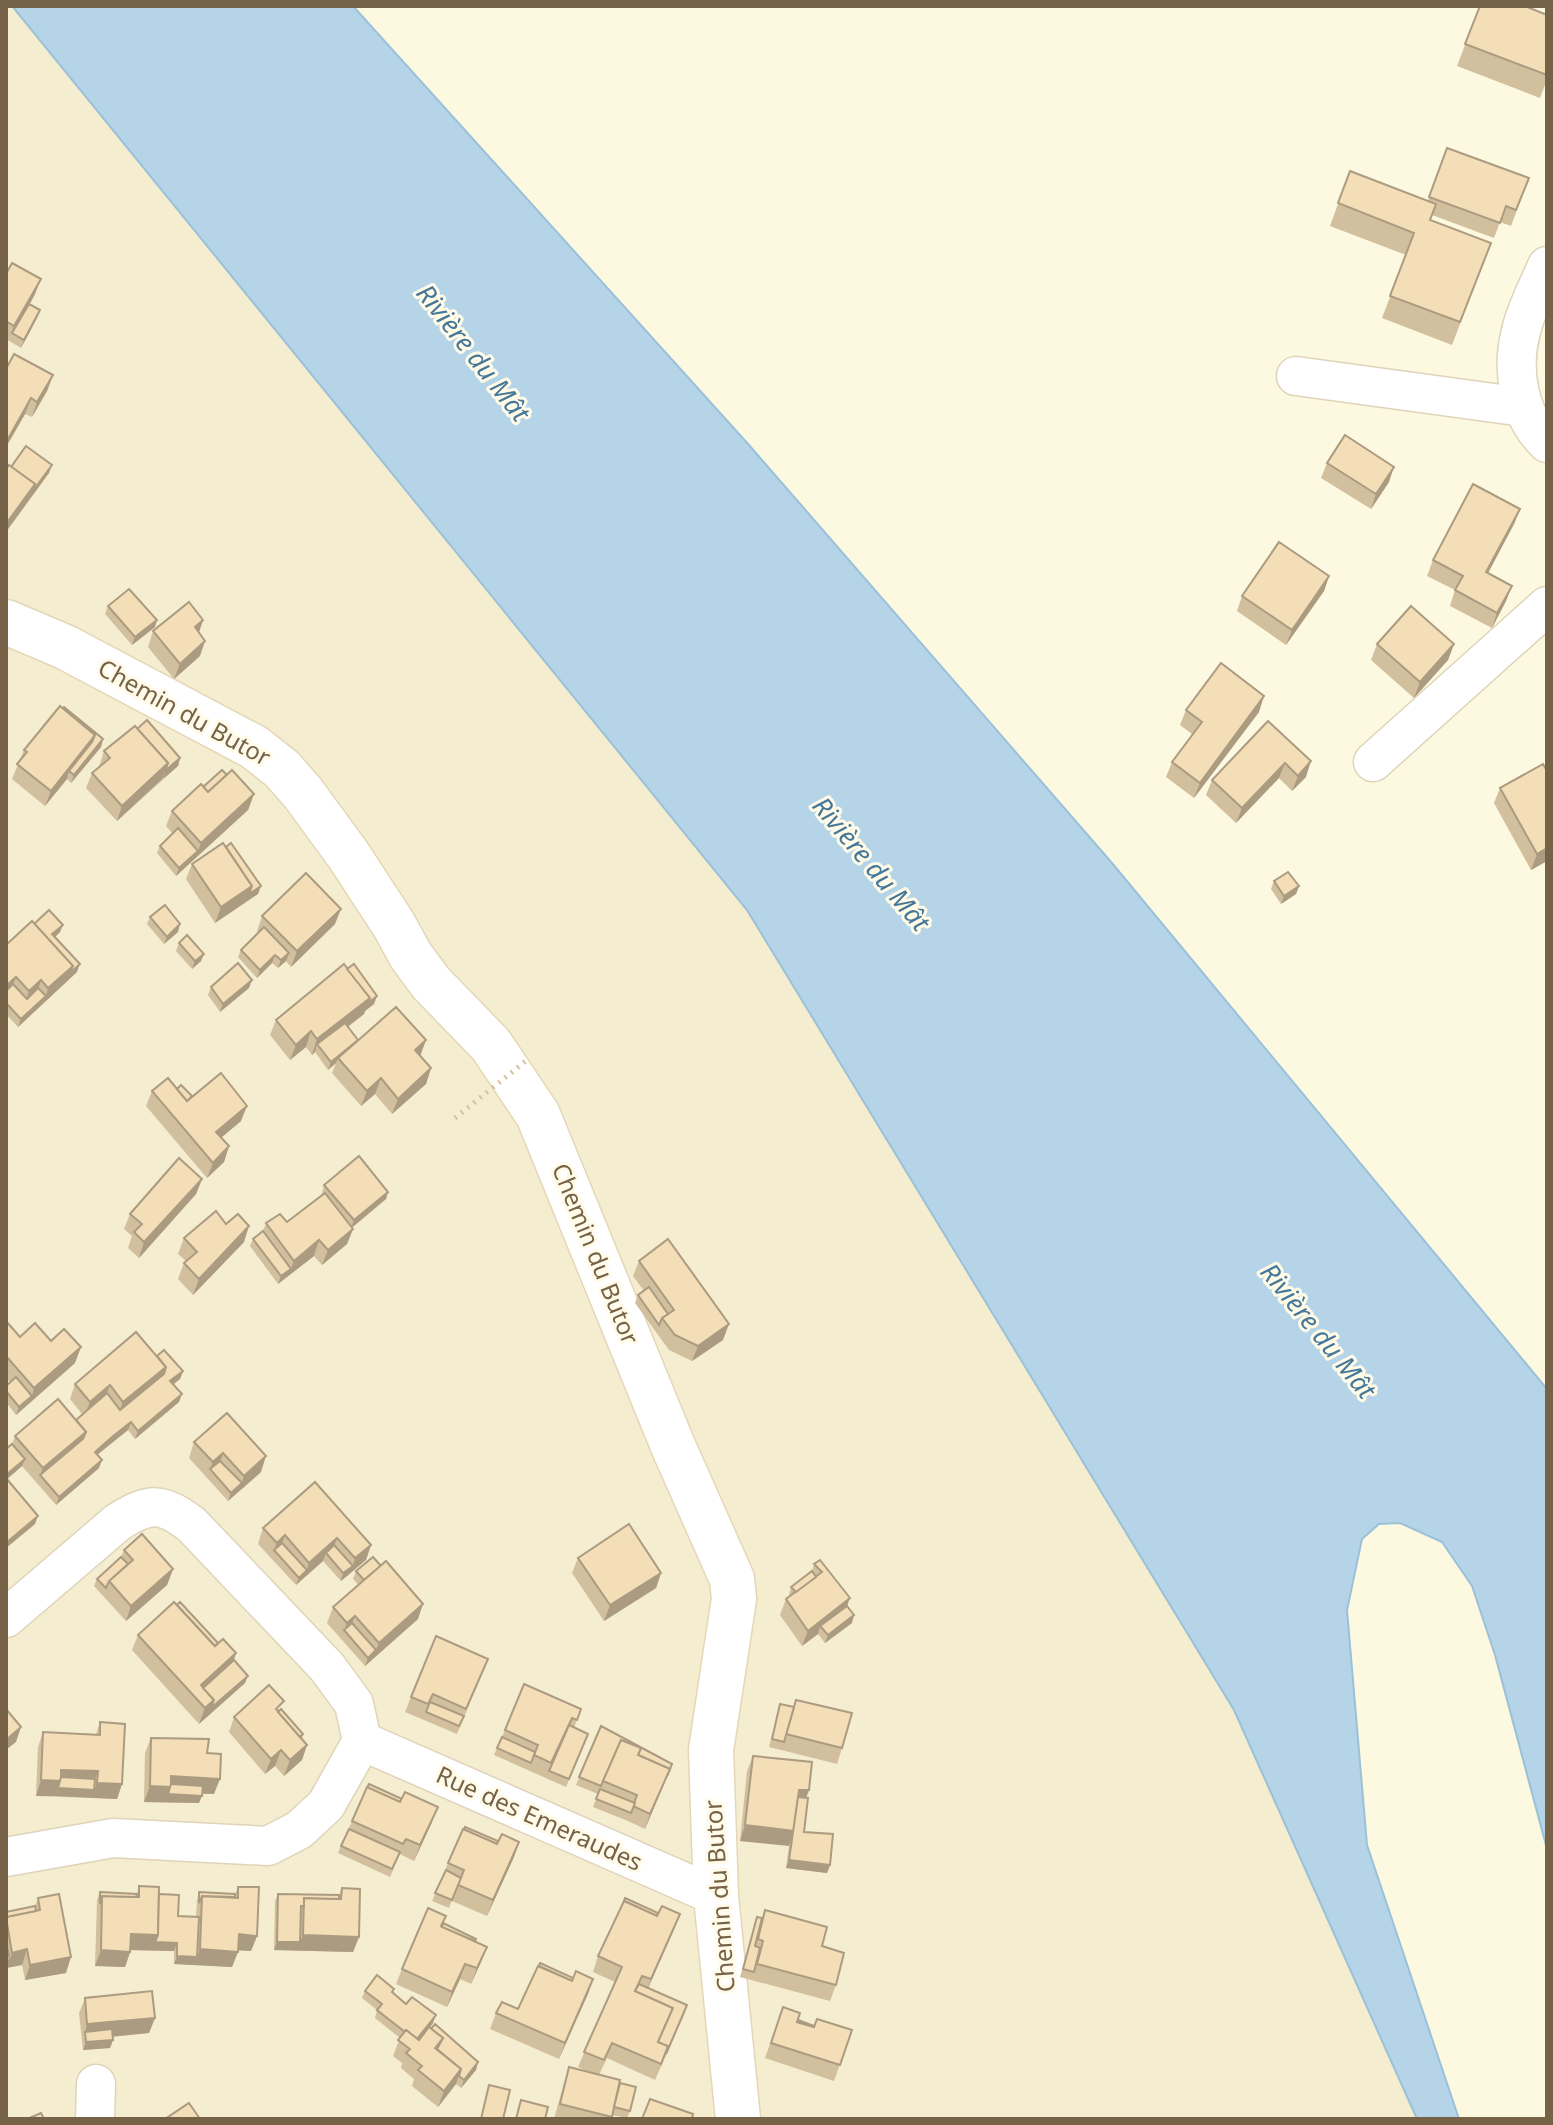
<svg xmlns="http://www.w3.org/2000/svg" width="1553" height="2125" viewBox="0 0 1553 2125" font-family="'Noto Sans',sans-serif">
  <rect width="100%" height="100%" fill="#fdf9e1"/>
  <polygon fill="#f5edcf" points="6,6 12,6 747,910 1234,1710 1417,2119 6,2119"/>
  <polygon fill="#b5d4e7" stroke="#9bc1d9" stroke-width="2" points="12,6 353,6 749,445 1112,863 1547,1389 1547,1849 1495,1655 1472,1586 1442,1542 1400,1523 1379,1524 1362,1539 1347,1610 1367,1845 1459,2119 1417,2119 1234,1710 747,910"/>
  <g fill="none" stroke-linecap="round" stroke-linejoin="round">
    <defs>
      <g id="street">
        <path d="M 1547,266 C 1538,287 1526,309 1521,331 C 1511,369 1518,415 1547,443"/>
        <polyline points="1296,376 1523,407"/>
        <polyline points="1373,762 1547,606"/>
        <path d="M 6,1618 L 118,1522 C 150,1502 162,1502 192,1525 L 327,1667 L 354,1704 L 362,1741 L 326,1805 L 299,1830 L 268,1846 L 113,1838 L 6,1857"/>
        <polyline points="362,1741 716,1896"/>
        <polyline points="95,2119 96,2084"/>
      </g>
      <polyline id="secondary" points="6,622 65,647 254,747 282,769 303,793 349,856 394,925 411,956 431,983 491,1045 538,1115 673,1446 732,1579 734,1599 711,1750 716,1896 738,2119"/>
    </defs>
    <use href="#street" stroke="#dfd4b9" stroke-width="41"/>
    <use href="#secondary" stroke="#e4d7b7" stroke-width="47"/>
    <use href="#street" stroke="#fff" stroke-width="38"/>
    <use href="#secondary" stroke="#fff" stroke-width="44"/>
    <polyline stroke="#d8c19b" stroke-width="5" stroke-dasharray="2 6" stroke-linecap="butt" points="455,1118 527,1060"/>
  </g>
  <g fill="#d2bf9d">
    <polygon points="1480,6 1547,15 1547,80 1540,98 1457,66"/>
    <polygon points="1447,148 1529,178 1511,226 1500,222 1494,238 1432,215 1430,220 1491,243 1452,345 1382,318 1406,255 1330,226 1350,171 1428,201"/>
    <polygon points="6,274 35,294 30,304 37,318 21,348 6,339"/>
    <polygon points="6,369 53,375 47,391 32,417 25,414 6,447"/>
    <polygon points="1327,463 1389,482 1371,509 1321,478"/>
    <polygon points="1520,509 1514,524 1488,573 1506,601 1492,628 1450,606 1455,590 1427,576 1433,560"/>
    <polygon points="1329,576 1324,591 1286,645 1237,611 1242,596"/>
    <polygon points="108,606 155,627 132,645 105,614"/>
    <polygon points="203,620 199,632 200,656 174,679 148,647 153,631"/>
    <polygon points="1377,644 1454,644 1448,660 1414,698 1371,660"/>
    <polygon points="1186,710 1259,712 1194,798 1166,777 1172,762 1192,734 1180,725"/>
    <polygon points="1268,721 1306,777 1292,791 1279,778 1236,823 1206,795 1212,780"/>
    <polygon points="137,729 180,758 178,766 117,821 86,788 92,773 99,767 104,751"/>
    <polygon points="103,739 101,747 71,783 67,779 45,806 12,779 24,750"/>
    <polygon points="1547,771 1547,861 1531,870 1494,803 1500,788"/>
    <polygon points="227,775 254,794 248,810 176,876 157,853 160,846 173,834 166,826 172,811 203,787"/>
    <polygon points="192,864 258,894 215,923 186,879"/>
    <polygon points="1274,881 1299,886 1296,894 1281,904 1271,889"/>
    <polygon points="262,916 335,924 291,967 286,961 278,968 272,963 257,978 238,957 241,950 258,933 257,931"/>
    <polygon points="150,917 178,932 164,944 147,924"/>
    <polygon points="34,924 60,932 55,937 77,972 18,1027 6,1014 6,945"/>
    <polygon points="179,943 201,961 192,969 176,951"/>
    <polygon points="211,987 249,988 220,1012 208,995"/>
    <polygon points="374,1004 365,1011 364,1014 348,1027 358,1040 426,1040 420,1056 431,1068 426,1084 392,1114 375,1094 361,1106 332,1073 336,1063 328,1070 315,1052 312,1055 306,1047 290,1060 270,1035 276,1020"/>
    <polygon points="177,1089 241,1121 221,1138 229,1146 224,1162 207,1178 146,1106 152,1091"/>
    <polygon points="202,1179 196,1194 139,1258 128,1248 132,1236 124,1229 130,1214"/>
    <polygon points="324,1185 388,1192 386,1199 352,1228 353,1229 347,1244 322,1265 314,1256 278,1284 250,1246 253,1239 263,1231 266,1223 287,1222 323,1194 322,1193"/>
    <polygon points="226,1224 244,1242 193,1295 178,1279 184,1263 186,1261 178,1254 184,1238"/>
    <polygon points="639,1261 723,1340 692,1361 669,1350 635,1303 638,1295 644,1291 633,1276"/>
    <polygon points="6,1321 20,1337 51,1341 75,1363 16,1415 6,1402 6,1386 10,1382 6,1378"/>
    <polygon points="157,1356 183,1371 180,1379 173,1385 179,1402 135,1439 128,1430 109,1445 97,1455 99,1468 56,1505 22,1466 7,1479 35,1524 6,1548 6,1449 12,1444 15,1436 76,1420 82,1414 70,1399 75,1384"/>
    <polygon points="227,1413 261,1472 228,1501 189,1458 194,1442"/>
    <polygon points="315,1482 371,1545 366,1560 341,1581 323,1561 296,1585 258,1544 263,1528"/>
    <polygon points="124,1550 173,1569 167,1585 126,1621 94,1586 97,1579 121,1557"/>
    <polygon points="578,1558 661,1573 656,1588 604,1621 572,1573"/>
    <polygon points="814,1564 850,1598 847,1606 852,1623 825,1643 818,1634 802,1646 780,1615 786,1599 790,1596 789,1595 791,1587 812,1571"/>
    <polygon points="356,1571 418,1619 365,1666 327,1623 333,1607 359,1585 353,1579"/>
    <polygon points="138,1635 218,1643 236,1653 234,1660 245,1683 199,1724 132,1650"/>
    <polygon points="488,1659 457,1734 405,1712 411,1697"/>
    <polygon points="780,1704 794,1708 842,1748 837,1764 769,1747"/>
    <polygon points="281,1709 303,1734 302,1738 307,1745 302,1760 284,1776 275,1766 265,1774 229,1732 234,1717"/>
    <polygon points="581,1709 574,1728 588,1734 566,1787 494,1755 505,1730"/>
    <polygon points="100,1722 122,1784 117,1799 36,1796 38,1747 43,1732 96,1734"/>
    <polygon points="601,1726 672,1764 645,1829 628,1821 629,1819 628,1821 593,1807 598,1794 576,1785"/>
    <polygon points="151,1738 207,1753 214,1794 202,1794 199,1803 144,1802 145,1753"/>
    <polygon points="753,1756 809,1790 806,1798 804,1832 830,1865 827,1873 786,1868 789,1845 740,1841 747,1771"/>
    <polygon points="352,1821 432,1822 414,1861 400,1854 390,1877 338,1853"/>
    <polygon points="498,1841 519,1842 514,1857 487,1916 452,1901 454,1895 449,1908 432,1901 448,1863"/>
    <polygon points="139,1886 159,1894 178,1916 196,1917 197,1900 199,1892 235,1894 238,1887 257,1936 251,1951 238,1950 232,1967 174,1964 174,1951 131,1950 125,1967 95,1966 97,1900 100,1892 137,1894"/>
    <polygon points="342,1888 359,1937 353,1952 274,1950 275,1901 278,1894 339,1895"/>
    <polygon points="38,1898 66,1973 25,1980 22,1965 6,1968 6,1912 35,1906"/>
    <polygon points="765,1910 822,1946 836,1985 830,2001 740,1977 757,1917 762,1918"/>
    <polygon points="443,1923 475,1941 481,1962 471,1984 460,1979 447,2007 396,1984 402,1969"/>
    <polygon points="674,1929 648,1988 685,2013 655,2080 607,2058 599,2075 620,2083 630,2111 627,2118 612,2115 611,2119 554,2119 564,2083 569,2067 592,2073 578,2067 615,1982 593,1972 598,1956"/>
    <polygon points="573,1978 593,1979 559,2059 490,2029 496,2013 518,2009"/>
    <polygon points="365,1991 392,1993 406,2004 433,2023 430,2028 478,2062 476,2070 461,2088 456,2084 438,2107 412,2086 414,2079 401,2068 402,2063 393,2056 400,2038 375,2018 377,2010 362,1998"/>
    <polygon points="85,1998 155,2018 149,2033 112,2037 113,2040 110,2048 83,2050 79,2013"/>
    <polygon points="783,2007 798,2020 814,2026 852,2030 834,2081 765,2058"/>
  </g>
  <g fill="#ab9b80">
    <polygon points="41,279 35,294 13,334 12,333 14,326"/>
    <polygon points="40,310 37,318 21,348 24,340"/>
    <polygon points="53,375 47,391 32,417 37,402"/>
    <polygon points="31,398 25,414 6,447 8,439"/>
    <polygon points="52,465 49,473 6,532 6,524 35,484"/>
    <polygon points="1394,467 1389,482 1371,509 1376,494"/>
    <polygon points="1520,509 1514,524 1480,588 1486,572"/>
    <polygon points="1329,576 1324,591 1286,645 1292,630"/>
    <polygon points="1512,586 1506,601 1492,628 1497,613"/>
    <polygon points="157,620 155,627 132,645 135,637"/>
    <polygon points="203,620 198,635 195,627"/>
    <polygon points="205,641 200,656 174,679 180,664"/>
    <polygon points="1454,644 1448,660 1414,698 1420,682"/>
    <polygon points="1264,696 1259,712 1194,798 1200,783"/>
    <polygon points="95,735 89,750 69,771 67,779 45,806 51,791"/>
    <polygon points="103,739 101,747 71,783 74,775"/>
    <polygon points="180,758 178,766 163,779 165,771"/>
    <polygon points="1311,761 1306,777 1292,791 1298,776"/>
    <polygon points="168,763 162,779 117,821 122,806"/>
    <polygon points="1285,763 1279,778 1236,823 1242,808"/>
    <polygon points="254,794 248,810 176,876 179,868 198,851 201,843"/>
    <polygon points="1547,848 1547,861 1531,870 1537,854"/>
    <polygon points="252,886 261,886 258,894 215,923 221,907"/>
    <polygon points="1299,886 1296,894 1281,904 1284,896"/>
    <polygon points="341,909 335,924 291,967 297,951"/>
    <polygon points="180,924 178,932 164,944 167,937"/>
    <polygon points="63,925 60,932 50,942 52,934"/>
    <polygon points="289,953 286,961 278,968 281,960"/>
    <polygon points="204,954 201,961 192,969 195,961"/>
    <polygon points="275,955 272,963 257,978 260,970"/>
    <polygon points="80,964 77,972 18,1027 21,1019 46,996 48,988 73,966"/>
    <polygon points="16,977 10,992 6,996 6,986"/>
    <polygon points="41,980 36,996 24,1007 29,991"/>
    <polygon points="252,980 249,988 220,1012 223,1004"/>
    <polygon points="377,996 374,1004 365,1011 364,1014 320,1048 317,1044 315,1052 312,1055 317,1039 370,998"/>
    <polygon points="311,1031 306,1047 290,1060 296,1045"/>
    <polygon points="358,1040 338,1058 336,1063 328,1070 331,1062"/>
    <polygon points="426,1040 420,1056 415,1050"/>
    <polygon points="431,1068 426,1084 392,1114 398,1099"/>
    <polygon points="381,1078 375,1094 361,1106 367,1091"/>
    <polygon points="247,1106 241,1121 210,1147 216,1132"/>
    <polygon points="229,1146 224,1162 207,1178 213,1163"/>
    <polygon points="202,1179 196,1194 139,1258 144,1242"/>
    <polygon points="388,1192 386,1199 351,1228 354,1220"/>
    <polygon points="249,1226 244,1242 193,1295 199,1279"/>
    <polygon points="353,1229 347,1244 322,1265 328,1250"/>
    <polygon points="319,1240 314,1256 278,1284 281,1276 291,1269 294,1261"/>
    <polygon points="729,1324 723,1340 692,1361 698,1346"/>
    <polygon points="81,1347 75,1363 16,1415 19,1407 32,1396 34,1388"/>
    <polygon points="166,1367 161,1382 117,1417 123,1402"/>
    <polygon points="183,1371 180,1379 167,1389 170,1381"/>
    <polygon points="110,1385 104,1401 84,1417 90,1402"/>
    <polygon points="182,1394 179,1402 135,1439 138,1431"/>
    <polygon points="131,1422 128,1430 92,1459 95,1452"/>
    <polygon points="86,1432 81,1447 40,1475 37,1483 43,1468"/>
    <polygon points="223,1453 218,1468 210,1469 213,1462"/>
    <polygon points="266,1456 261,1472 228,1501 231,1493 242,1483 244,1476"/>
    <polygon points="25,1459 22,1466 6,1480 6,1475"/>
    <polygon points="102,1460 99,1468 56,1505 59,1497"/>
    <polygon points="38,1516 35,1524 6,1548 6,1543"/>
    <polygon points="285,1535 279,1551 274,1550 277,1543"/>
    <polygon points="337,1538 332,1553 326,1553 323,1561 296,1585 299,1578 307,1570 309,1563"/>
    <polygon points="371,1545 366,1560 341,1581 343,1573 353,1566 355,1558"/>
    <polygon points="173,1569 167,1585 126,1621 131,1606"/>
    <polygon points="661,1573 656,1588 604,1621 610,1605"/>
    <polygon points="850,1598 844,1613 820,1626 818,1634 802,1646 808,1631"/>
    <polygon points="423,1604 418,1619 365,1666 368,1658 376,1650 379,1643"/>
    <polygon points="854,1615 852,1623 825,1643 828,1635"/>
    <polygon points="355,1616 349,1631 344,1630 341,1638 347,1623"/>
    <polygon points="236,1653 231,1668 198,1693 201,1685"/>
    <polygon points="248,1676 245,1683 199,1724 205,1708"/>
    <polygon points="21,1727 16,1742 6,1750 6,1740"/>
    <polygon points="307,1745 302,1760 284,1776 290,1760"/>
    <polygon points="281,1750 275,1766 265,1774 271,1759"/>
    <polygon points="672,1764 664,1784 645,1829 650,1814"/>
    <polygon points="61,1770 98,1771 92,1787 59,1785 55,1796 36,1796 41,1780"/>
    <polygon points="171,1776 220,1779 214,1794 169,1792 202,1796 199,1803 144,1802 150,1786"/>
    <polygon points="97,1783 122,1784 117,1799 55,1796 58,1788 94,1790"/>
    <polygon points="799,1790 809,1790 803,1806 795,1805"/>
    <polygon points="438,1807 432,1822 414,1861 420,1845"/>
    <polygon points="745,1825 794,1831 789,1846 740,1841"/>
    <polygon points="519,1842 514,1857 487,1916 493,1900"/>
    <polygon points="789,1860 830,1865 827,1873 786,1868"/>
    <polygon points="680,1914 674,1929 645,1995 651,1979"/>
    <polygon points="131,1934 158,1935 177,1943 174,1951 126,1950"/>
    <polygon points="239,1934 257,1936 251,1951 233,1950"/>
    <polygon points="303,1935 359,1937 353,1952 274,1950 277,1942 300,1942"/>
    <polygon points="487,1947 481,1962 471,1984 477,1968"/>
    <polygon points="27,1949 22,1965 6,1968 6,1961 10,1960 12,1953"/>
    <polygon points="200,1949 238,1952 232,1967 174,1964 177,1956 197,1957"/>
    <polygon points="101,1950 130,1952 125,1967 95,1966"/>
    <polygon points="71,1957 66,1973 25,1980 30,1965"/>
    <polygon points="465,1964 460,1979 447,2007 452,1992"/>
    <polygon points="593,1979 588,1994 559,2059 565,2043"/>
    <polygon points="436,2015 433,2023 413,2049 416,2041"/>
    <polygon points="155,2018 149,2033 86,2039 85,2032 87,2024"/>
    <polygon points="113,2040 110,2048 83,2050 86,2042"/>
    <polygon points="478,2062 476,2070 461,2088 464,2080"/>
    <polygon points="461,2069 456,2084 438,2107 444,2091"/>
  </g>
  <g fill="#f4deb7" stroke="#ab9b80" stroke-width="2">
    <polygon points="1480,6 1525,6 1547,15 1547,75 1465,44"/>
    <polygon points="1447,148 1529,178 1516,210 1506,206 1500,223 1429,197"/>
    <polygon points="1350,171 1436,204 1430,220 1491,243 1460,322 1390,296 1414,233 1338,203"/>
    <polygon points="12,263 41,279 14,326 6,321 6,274"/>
    <polygon points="29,304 40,310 24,340 12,333"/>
    <polygon points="14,354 53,375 37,402 31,398 8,439 6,438 6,369"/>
    <polygon points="1345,435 1394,467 1376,494 1327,463"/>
    <polygon points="26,446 52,465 32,492 35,484 11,467"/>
    <polygon points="9,465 35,484 6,524 6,469"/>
    <polygon points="1473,484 1520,509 1486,572 1512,586 1497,613 1455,590 1463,576 1433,560"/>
    <polygon points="1279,542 1329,576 1292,630 1242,596"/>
    <polygon points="129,589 157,620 135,637 108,606"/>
    <polygon points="189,602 203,620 195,627 205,641 180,664 153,631"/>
    <polygon points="1411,606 1454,644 1420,682 1377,644"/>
    <polygon points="1221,663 1264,696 1200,783 1172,762 1202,722 1186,710"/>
    <polygon points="60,706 95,735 51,791 17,764 27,752 24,750"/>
    <polygon points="64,707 103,739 74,775 69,771 92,742 95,735 63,708"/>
    <polygon points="147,720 180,758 165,771 168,763 137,729"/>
    <polygon points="1268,721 1311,761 1298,776 1285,763 1242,808 1212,780"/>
    <polygon points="135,726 168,763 122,806 92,773 110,758 104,751"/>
    <polygon points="1543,764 1547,771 1547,848 1537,854 1500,788"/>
    <polygon points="222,770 227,775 208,792 203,787"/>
    <polygon points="232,770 254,794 201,843 172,811 201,784 208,792"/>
    <polygon points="178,828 198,851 179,868 160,846"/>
    <polygon points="223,843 252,886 221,907 192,864"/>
    <polygon points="231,843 261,886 249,894 252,886 226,847"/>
    <polygon points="1288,872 1299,886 1284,896 1274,881"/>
    <polygon points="306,873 341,909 297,951 262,916"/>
    <polygon points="165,905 180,924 167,937 150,917"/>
    <polygon points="49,910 63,925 52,934 80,964 70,973 73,966 34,924"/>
    <polygon points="32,921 73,966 48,988 41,980 29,991 16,977 6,986 6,945"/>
    <polygon points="264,927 289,953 281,960 275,955 260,970 241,950"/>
    <polygon points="187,935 204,954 195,961 179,943"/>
    <polygon points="238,963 252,980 223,1004 211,987"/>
    <polygon points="344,964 370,998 317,1039 311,1031 296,1045 276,1020"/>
    <polygon points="354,964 377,996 368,1003 370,998 347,969"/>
    <polygon points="13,984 27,999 38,988 46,996 21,1019 6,1003 6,991"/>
    <polygon points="396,1007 426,1040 415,1050 431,1068 398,1099 381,1078 367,1091 338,1058"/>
    <polygon points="345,1023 358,1040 331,1062 317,1044"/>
    <polygon points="221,1073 247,1106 216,1132 229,1146 213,1163 152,1091 168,1078 187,1101"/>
    <polygon points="181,1085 192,1096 187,1101 177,1089"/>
    <polygon points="359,1156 388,1192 354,1220 324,1185"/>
    <polygon points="179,1158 202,1179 144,1242 134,1232 142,1224 130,1214"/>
    <polygon points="325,1193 353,1229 328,1250 319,1240 294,1261 266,1223 280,1214 287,1222"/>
    <polygon points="216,1211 226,1224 238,1214 249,1226 199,1279 184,1263 197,1252 184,1238"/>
    <polygon points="263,1231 291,1269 281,1276 253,1239"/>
    <polygon points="668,1239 729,1324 698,1346 675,1335 662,1318 674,1310 639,1261"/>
    <polygon points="649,1287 668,1314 662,1318 659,1325 638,1295"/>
    <polygon points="6,1321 20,1337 35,1323 51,1341 64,1329 81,1347 34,1388 6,1356"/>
    <polygon points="136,1332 166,1367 123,1402 110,1385 90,1402 75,1384"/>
    <polygon points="164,1350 183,1371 170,1381 182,1394 138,1431 131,1422 112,1437 95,1452 102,1460 59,1497 40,1475 83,1439 86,1432 76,1420 107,1393 120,1410 164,1374 166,1367 157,1356"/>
    <polygon points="16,1377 32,1396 19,1407 6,1391 6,1386"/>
    <polygon points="58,1399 86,1432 43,1468 15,1436"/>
    <polygon points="227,1413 266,1456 244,1476 223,1453 213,1462 194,1442"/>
    <polygon points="12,1444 25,1459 6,1475 6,1449"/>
    <polygon points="220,1461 242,1483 231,1493 210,1469"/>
    <polygon points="6,1478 38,1516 6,1543"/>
    <polygon points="315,1482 371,1545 355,1558 337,1538 309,1563 285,1535 277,1543 263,1528"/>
    <polygon points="629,1524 661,1573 610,1605 578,1558"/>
    <polygon points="142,1534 173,1569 131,1606 109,1581 133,1560 124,1550"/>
    <polygon points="282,1543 307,1570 299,1578 274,1550"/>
    <polygon points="334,1545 353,1566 343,1573 326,1553"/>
    <polygon points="121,1557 128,1564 109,1581 106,1588 97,1579"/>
    <polygon points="373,1557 381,1566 364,1580 356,1571"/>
    <polygon points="820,1560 850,1598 808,1631 786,1599 822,1572 814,1564"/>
    <polygon points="386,1561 423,1604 379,1643 355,1616 347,1623 333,1607"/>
    <polygon points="812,1571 816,1577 796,1592 791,1587"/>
    <polygon points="174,1602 215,1646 223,1639 236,1653 201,1685 214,1700 205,1708 138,1635"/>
    <polygon points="180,1602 218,1643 215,1646 177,1605"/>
    <polygon points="847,1606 854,1615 828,1635 820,1626"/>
    <polygon points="352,1623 376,1650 368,1658 344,1630"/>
    <polygon points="436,1636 488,1659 466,1709 433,1694 428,1704 411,1697"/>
    <polygon points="234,1660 248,1676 211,1708 214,1700 203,1688"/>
    <polygon points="524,1684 581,1709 577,1720 572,1718 551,1763 534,1755 538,1745 505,1730"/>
    <polygon points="269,1685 284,1701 276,1709 307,1745 290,1760 281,1750 271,1759 234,1717"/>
    <polygon points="796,1700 852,1713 842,1748 786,1734"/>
    <polygon points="430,1702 464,1716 459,1726 426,1712"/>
    <polygon points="780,1704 794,1707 784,1742 772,1739"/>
    <polygon points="6,1709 21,1727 6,1740"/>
    <polygon points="281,1709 303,1734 300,1737 278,1712"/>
    <polygon points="100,1722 125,1724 122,1784 97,1783 98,1771 61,1770 61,1781 41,1780 43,1732 100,1735"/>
    <polygon points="569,1725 588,1734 569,1779 549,1771"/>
    <polygon points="601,1726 672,1764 667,1776 670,1769 638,1755 641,1748 621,1740 601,1786 579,1777"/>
    <polygon points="502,1737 535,1752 531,1763 497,1748"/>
    <polygon points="151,1738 209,1739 207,1753 221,1754 220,1779 171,1776 171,1787 150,1786"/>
    <polygon points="621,1740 641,1748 638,1755 670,1769 650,1814 633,1806 637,1795 603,1781"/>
    <polygon points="753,1756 812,1762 809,1790 799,1790 794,1831 745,1825"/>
    <polygon points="61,1777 95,1779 94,1790 58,1788"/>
    <polygon points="171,1784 203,1786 202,1796 168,1794"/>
    <polygon points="369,1784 402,1799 400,1802 367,1788"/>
    <polygon points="367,1787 400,1802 405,1792 438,1807 420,1845 406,1839 403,1844 352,1821"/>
    <polygon points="600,1789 635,1803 631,1813 596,1799"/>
    <polygon points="798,1797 808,1798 804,1832 833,1834 830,1865 789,1860"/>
    <polygon points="465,1827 498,1841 497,1844 464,1830"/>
    <polygon points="349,1829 400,1852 392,1869 341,1846"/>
    <polygon points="463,1829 497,1844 502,1834 519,1842 493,1900 458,1885 464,1870 448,1863"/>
    <polygon points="446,1870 461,1878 452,1900 435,1893"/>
    <polygon points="139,1886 159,1887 158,1935 131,1934 130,1952 101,1950 102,1896 139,1897"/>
    <polygon points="238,1887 259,1887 257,1936 239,1934 238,1952 200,1949 202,1896 238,1898"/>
    <polygon points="342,1888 360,1889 359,1937 303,1935 304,1898 341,1899"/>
    <polygon points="100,1892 137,1894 136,1897 102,1896 100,1904"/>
    <polygon points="199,1892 235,1894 235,1897 202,1896 199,1903"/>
    <polygon points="59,1894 71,1957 30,1965 27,1949 12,1953 6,1917 40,1910 38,1898"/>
    <polygon points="159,1894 179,1895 178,1916 199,1917 197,1957 177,1956 177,1943 155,1942 158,1935"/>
    <polygon points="278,1894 339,1895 339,1899 304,1898 304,1906 301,1906 300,1942 277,1942"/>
    <polygon points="625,1898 658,1913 657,1916 624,1901"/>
    <polygon points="624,1901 657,1916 662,1906 680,1914 651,1979 642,1976 635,1991 673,2008 658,2042 668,2046 661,2064 612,2043 604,2060 584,2052 622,1967 598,1956"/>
    <polygon points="35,1906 36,1911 6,1917 6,1912"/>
    <polygon points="428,1908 446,1916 441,1926 487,1947 477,1968 465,1964 452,1992 402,1969"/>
    <polygon points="765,1910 827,1927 822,1946 844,1953 836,1985 757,1964 763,1941 758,1939"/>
    <polygon points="757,1917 762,1918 755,1946 760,1948 754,1972 743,1969"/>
    <polygon points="443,1923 476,1939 475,1941 442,1927"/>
    <polygon points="6,1942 10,1960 6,1961"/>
    <polygon points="540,1963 573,1978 572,1981 539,1966"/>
    <polygon points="538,1966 572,1981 576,1971 593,1979 565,2043 496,2013 502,2002 518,2009"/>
    <polygon points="377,1975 394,1989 392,1992 406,2004 412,1997 436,2015 417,2039 406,2030 405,2032 377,2010 382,2004 365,1991"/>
    <polygon points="639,1984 687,2005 666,2054 668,2046 658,2042 673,2008 635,1991"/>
    <polygon points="152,1991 155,2018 87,2024 85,1998"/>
    <polygon points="783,2007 800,2013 797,2022 814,2027 817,2019 852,2030 840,2065 771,2043"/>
    <polygon points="798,2020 814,2026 814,2027 797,2022"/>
    <polygon points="435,2024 478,2062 464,2080 459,2076 461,2069 437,2049 443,2038 431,2029"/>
    <polygon points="429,2027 443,2038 435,2048 461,2069 444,2091 418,2070 422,2066 406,2053 410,2049 398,2040 406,2030 419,2040"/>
    <polygon points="112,2029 113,2040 86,2042 85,2032"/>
    <polygon points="569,2067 620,2080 612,2117 560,2104"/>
    <polygon points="620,2083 636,2087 630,2111 614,2107"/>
    <polygon points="489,2085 510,2090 503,2119 481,2119"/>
    <polygon points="650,2099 693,2114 692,2119 642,2119"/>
    <polygon points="521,2100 548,2107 545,2119 516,2119"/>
    <polygon points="189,2103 200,2119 165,2119"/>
    <polygon points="41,2113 44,2119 27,2119"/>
  </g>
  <g text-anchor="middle" stroke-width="6" stroke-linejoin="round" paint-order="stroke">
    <g font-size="24" fill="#756247" stroke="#fffbe8">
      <text transform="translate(184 713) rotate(29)" y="8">Chemin du Butor</text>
      <text transform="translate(595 1254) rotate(68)" y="8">Chemin du Butor</text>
      <text transform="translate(539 1819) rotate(24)" y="8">Rue des Emeraudes</text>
      <text transform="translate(720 1896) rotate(-94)" y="8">Chemin du Butor</text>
    </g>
    <g font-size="26" font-style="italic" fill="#457798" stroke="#fffbe8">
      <text transform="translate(473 353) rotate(52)" y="9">Rivière du Mât</text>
      <text transform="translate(871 864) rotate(50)" y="9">Rivière du Mât</text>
      <text transform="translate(1318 1331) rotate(51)" y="9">Rivière du Mât</text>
    </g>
  </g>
  <rect width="1553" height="2125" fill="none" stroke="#756247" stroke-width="16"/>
</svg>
